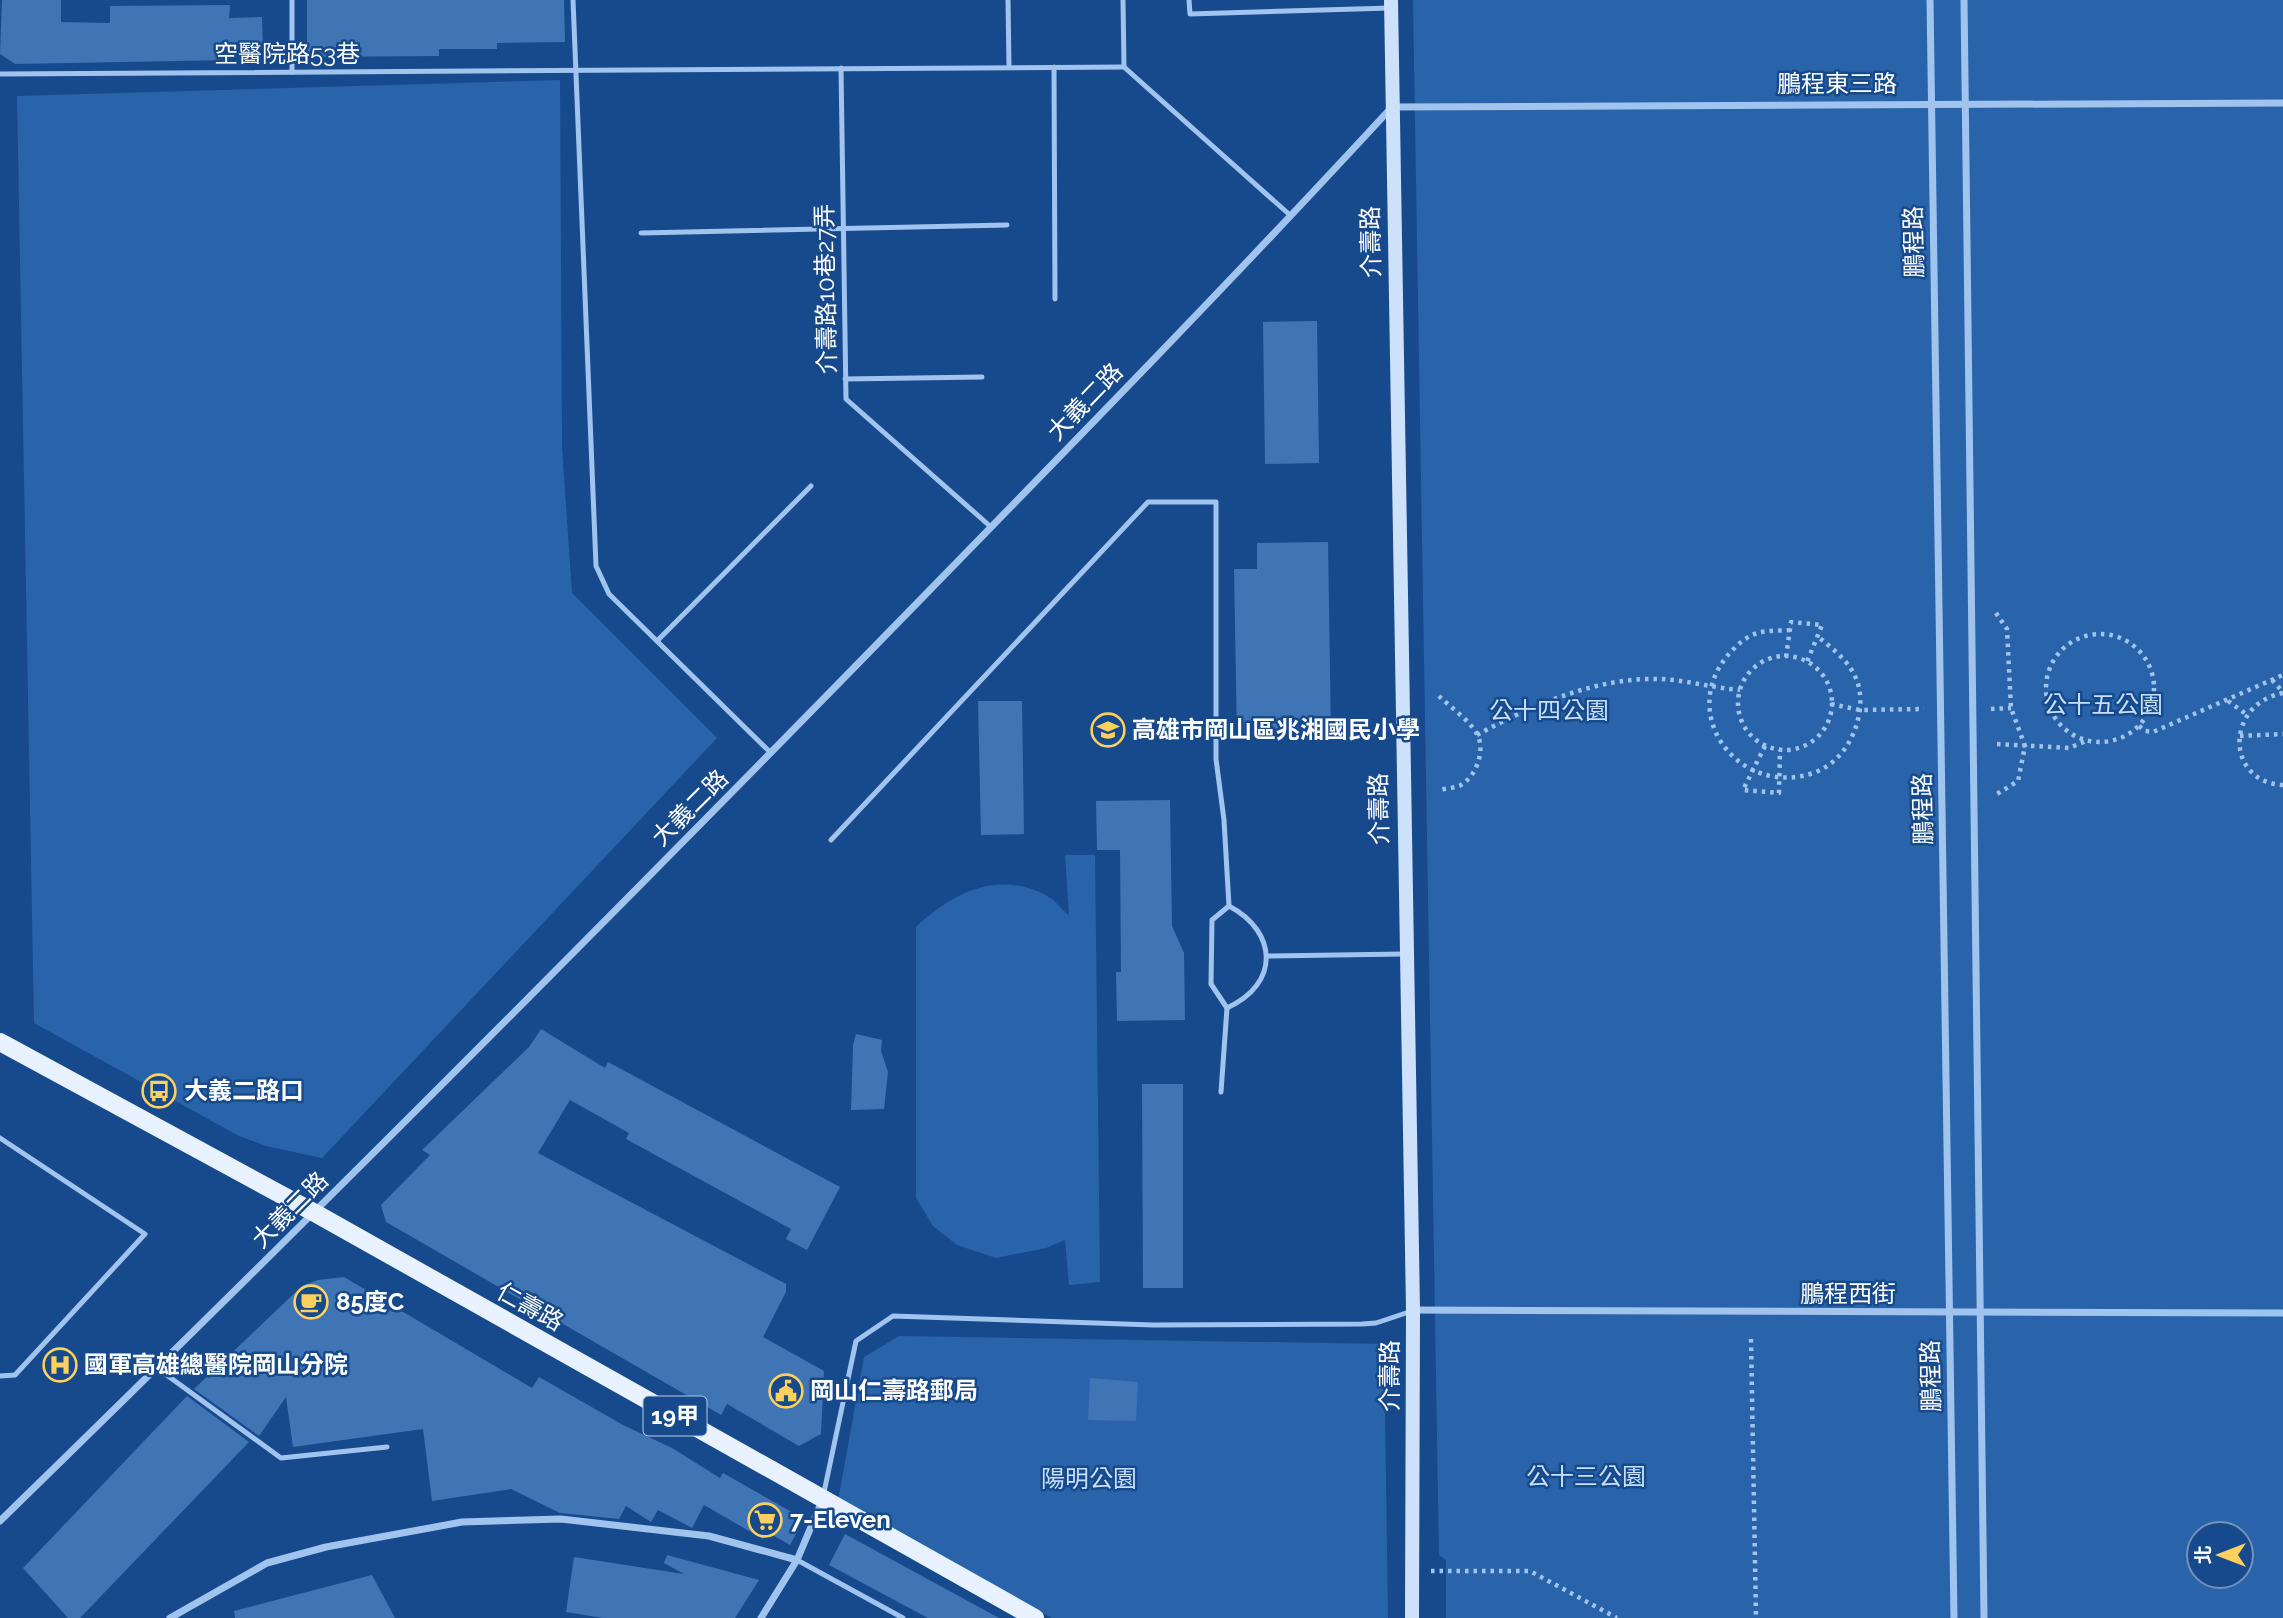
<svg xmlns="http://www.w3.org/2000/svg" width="2283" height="1618" viewBox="0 0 2283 1618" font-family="Raleway,'Noto Sans TC',sans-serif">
  <rect width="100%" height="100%" fill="#174a8c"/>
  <g fill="#2964aa" fill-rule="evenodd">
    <path d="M 1413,0 L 2283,0 L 2283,1618 L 1446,1618 L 1446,1560 L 1439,1555 ZM 2199,1534 L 2241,1534 L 2241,1576 L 2199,1576 Z"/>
    <polygon points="560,80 562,447 572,593 717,738 322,1158 266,1146 239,1136 34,1023 17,96"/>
    <path d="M 1065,855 L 1095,855 L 1100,1282 L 1069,1285 L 1065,1240 L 1046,1248 L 996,1258 L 957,1245 L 933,1226 L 916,1198 L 916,927 C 953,892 1000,869 1049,897 C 1056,901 1062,910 1069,915 Z"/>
    <polygon points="899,1336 1384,1344 1388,1618 1052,1618 838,1501 864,1357"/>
  </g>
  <g fill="#3f74b5">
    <polygon points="2,0 61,0 61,22 110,23 110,6 230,5 229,18 262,17 263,49 230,50 230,60 15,64 0,54"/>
    <polygon points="307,0 564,0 565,42 497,43 497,49 439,49 439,56 307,57"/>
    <polygon points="1317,321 1319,463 1265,464 1263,322"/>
    <polygon points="1328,542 1331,735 1237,737 1234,569 1257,569 1257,543"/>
    <polygon points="978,701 1022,701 1024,834 981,835"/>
    <polygon points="1170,800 1172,926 1184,953 1185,1020 1117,1021 1116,972 1121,972 1120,850 1097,850 1096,801"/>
    <polygon points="541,1029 605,1068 608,1062 840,1187 807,1250 786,1239 791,1229 626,1139 629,1133 570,1100 538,1153 786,1284 786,1292 763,1337 824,1371 821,1434 799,1446 727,1404 721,1415 386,1222 381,1205 430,1155 422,1150 529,1047"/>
    <polygon points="856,1034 882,1040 881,1051 888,1072 884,1109 851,1110 853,1045"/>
    <polygon points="1142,1084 1183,1084 1183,1288 1143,1288"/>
    <polygon points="344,1277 532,1388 539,1377 623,1425 672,1448 720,1478 723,1473 804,1519 790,1545 767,1532 763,1539 704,1505 692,1528 658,1510 651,1522 626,1506 619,1519 560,1513 511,1489 432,1501 423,1429 293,1447 286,1397 259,1436 194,1389 302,1286 318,1280"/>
    <polygon points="1090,1378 1138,1382 1136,1421 1088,1420"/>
    <polygon points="187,1396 249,1442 80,1618 68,1618 23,1568"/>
    <polygon points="845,1534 999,1618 928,1618 829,1565"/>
    <polygon points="667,1555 759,1580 735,1618 603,1618 566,1612 574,1557 684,1574 664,1563"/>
    <polygon points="372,1575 395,1618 235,1618 234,1611"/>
  </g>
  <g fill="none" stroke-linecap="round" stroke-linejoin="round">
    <g stroke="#a1c4ef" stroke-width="4.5" stroke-dasharray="3.5 5" stroke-linecap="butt">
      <polyline points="1996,613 2007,629 2011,708 2025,746 2018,781 1997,794"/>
      <path d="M 1790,630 C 1780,631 1767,630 1758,633 C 1746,636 1736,646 1728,655 C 1676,717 1742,800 1816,772 C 1840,762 1854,740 1859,715 C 1866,676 1845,658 1817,636"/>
      <circle cx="2100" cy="688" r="54"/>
      <circle cx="1785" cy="703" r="47"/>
      <polyline points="1786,657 1791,622 1822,625 1807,662"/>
      <polyline points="2272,680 2283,692"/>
      <path d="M 2283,693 C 2225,704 2225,782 2283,785"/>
      <path d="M 1439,696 C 1451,708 1471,721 1478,736 C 1485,752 1476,776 1461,785 C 1456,788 1446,788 1440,790"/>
      <polyline points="2228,701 2246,714"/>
      <polyline points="1831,704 1860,710 1924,709"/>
      <polyline points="1991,709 2011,708"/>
      <polyline points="2139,726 2145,731 2153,732 2283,675"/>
      <path d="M 1477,735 C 1532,705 1597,677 1660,679 C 1686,680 1713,688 1740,690"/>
      <polyline points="2240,736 2283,734"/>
      <polyline points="1997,744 2069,748 2086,741"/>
      <polyline points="1765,746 1743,790 1779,793 1780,750"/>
      <polyline points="1751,1339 1756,1618"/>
      <polyline points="1431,1571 1530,1571 1617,1618"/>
    </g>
    <g stroke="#a1c4ef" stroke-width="5">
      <polyline points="292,0 292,72"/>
      <polyline points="573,0 596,566 609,594 771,753"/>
      <polyline points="1008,0 1009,67"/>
      <polyline points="1123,0 1124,67"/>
      <polyline points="1189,0 1190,14 1391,8"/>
      <polyline points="1054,67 1055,299"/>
      <polyline points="1124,67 1291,216"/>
      <polyline points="841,68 846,399 991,527"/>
      <polyline points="0,74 1124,67"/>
      <polyline points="641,233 1007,225"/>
      <polyline points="845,379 982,377"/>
      <polyline points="657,641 811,486"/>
      <polyline points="831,840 1148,502 1216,502 1216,759 1224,820 1229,906 1212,920 1211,984 1227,1008 1221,1092"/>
      <polyline points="1267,956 1404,954"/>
      <path d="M 1227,1008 C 1280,984 1278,932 1229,906"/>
      <polyline points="0,1138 145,1234 15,1375 0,1376"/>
      <polyline points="157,1368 281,1458 387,1447"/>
      <polyline points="823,1497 856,1341 893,1316 1153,1325 1362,1324 1376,1323 1412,1311"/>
      <polyline points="797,1560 903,1618"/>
    </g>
    <g stroke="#a1c4ef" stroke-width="7">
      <polyline points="1930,0 1954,1618"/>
      <polyline points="1964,0 1984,1618"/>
      <polyline points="1413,1310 2283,1313"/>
      <path d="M 0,1521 C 312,1217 619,909 923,597 C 1081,435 1239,273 1392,107 L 2283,103"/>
      <polyline points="170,1618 267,1563 326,1547 462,1522 561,1519 709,1536 797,1560"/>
      <polyline points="761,1618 797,1560 822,1501"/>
    </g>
    <polyline stroke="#cee1fa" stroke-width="14" points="1391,0 1413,1310 1412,1618"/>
    <polyline stroke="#e8f1ff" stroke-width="18" points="0,1042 315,1213 1035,1618"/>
  </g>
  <defs>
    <symbol id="school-ring" viewBox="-11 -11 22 22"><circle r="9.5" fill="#174a8c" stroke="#ffd05e" stroke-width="1.5"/><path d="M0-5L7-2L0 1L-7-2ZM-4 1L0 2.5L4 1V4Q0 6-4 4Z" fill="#ffd05e"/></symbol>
    <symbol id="bus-ring" viewBox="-11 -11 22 22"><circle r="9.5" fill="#174a8c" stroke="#ffd05e" stroke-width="1.5"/><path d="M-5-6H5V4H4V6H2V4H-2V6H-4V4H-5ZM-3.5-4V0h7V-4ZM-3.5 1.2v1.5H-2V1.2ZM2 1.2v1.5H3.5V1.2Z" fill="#ffd05e"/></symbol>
    <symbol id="cafe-ring" viewBox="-11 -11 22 22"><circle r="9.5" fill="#174a8c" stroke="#ffd05e" stroke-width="1.5"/><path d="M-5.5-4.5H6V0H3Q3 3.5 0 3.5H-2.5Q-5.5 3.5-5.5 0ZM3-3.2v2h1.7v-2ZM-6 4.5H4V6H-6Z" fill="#ffd05e"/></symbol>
    <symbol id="hospital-ring" viewBox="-11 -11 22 22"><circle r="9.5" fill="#174a8c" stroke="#ffd05e" stroke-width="1.5"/><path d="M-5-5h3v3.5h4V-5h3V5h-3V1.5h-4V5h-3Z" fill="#ffd05e"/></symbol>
    <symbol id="civic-ring" viewBox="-11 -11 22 22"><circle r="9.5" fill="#174a8c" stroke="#ffd05e" stroke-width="1.5"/><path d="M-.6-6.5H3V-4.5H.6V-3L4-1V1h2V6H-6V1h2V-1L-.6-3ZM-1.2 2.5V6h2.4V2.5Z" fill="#ffd05e"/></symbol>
    <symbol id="supermarket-ring" viewBox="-11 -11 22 22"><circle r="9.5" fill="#174a8c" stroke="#ffd05e" stroke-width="1.5"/><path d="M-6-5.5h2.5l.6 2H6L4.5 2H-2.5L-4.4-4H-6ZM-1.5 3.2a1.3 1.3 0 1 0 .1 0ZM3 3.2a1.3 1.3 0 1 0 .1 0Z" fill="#ffd05e"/></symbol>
  </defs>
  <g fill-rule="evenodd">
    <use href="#school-ring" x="1089" y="711" width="38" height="38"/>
    <use href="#bus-ring" x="140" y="1072" width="38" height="38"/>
    <use href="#cafe-ring" x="292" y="1283" width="38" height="38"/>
    <use href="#hospital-ring" x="41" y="1346" width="38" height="38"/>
    <use href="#civic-ring" x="767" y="1372" width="38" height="38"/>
    <use href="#supermarket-ring" x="746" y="1501" width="38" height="38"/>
  </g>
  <g text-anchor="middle" stroke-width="5" stroke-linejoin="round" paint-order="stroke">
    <rect fill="#174a8c" stroke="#b9c9dc" stroke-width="2" x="643.5" y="1396.5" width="63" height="39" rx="5"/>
    <g font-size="23" font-weight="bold" fill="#fff">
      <text x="675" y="1424">19甲</text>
    </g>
    <g font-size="24" fill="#fff" stroke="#174a8c">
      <text x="287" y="62">空醫院路53巷</text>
      <text x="1837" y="92">鵬程東三路</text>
      <text transform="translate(1371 242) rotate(-91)" y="8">介壽路</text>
      <text transform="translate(1914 242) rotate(-91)" y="8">鵬程路</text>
      <text transform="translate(826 289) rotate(-91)" y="8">介壽路10巷27弄</text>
      <text transform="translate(1085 402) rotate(-46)" y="8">大義二路</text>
      <text transform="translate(690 808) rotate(-45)" y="8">大義二路</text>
      <text transform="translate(1379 809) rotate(-91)" y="8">介壽路</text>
      <text transform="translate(1923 809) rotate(-91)" y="8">鵬程路</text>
      <text transform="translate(290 1210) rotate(-45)" y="8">大義二路</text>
      <text x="1848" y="1302">鵬程西街</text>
      <text transform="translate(530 1307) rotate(29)" y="8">仁壽路</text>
      <text transform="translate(1390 1376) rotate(-90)" y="8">介壽路</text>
      <text transform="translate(1931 1376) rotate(-91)" y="8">鵬程路</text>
    </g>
    <g font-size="24" fill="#c7dffb" stroke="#174a8c">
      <text x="2103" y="713">公十五公園</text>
      <text x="1549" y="719">公十四公園</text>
      <text x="1586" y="1485">公十三公園</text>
      <text x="1089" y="1487">陽明公園</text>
    </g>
    <g font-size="24" font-weight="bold" fill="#fff" stroke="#174a8c" text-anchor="start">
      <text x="1132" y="738">高雄市岡山區兆湘國民小學</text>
      <text x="184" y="1099">大義二路口</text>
      <text x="336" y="1310">85度C</text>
      <text x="84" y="1373">國軍高雄總醫院岡山分院</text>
      <text x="810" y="1399">岡山仁壽路郵局</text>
      <text x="790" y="1528">7-Eleven</text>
    </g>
  </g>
  <g transform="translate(2220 1555) rotate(270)"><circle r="33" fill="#174a8c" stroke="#7492ba" stroke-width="2"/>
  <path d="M0-5L12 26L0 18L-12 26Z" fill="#ffd05e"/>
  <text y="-10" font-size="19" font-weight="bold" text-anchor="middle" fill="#ffffff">北</text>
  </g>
</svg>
